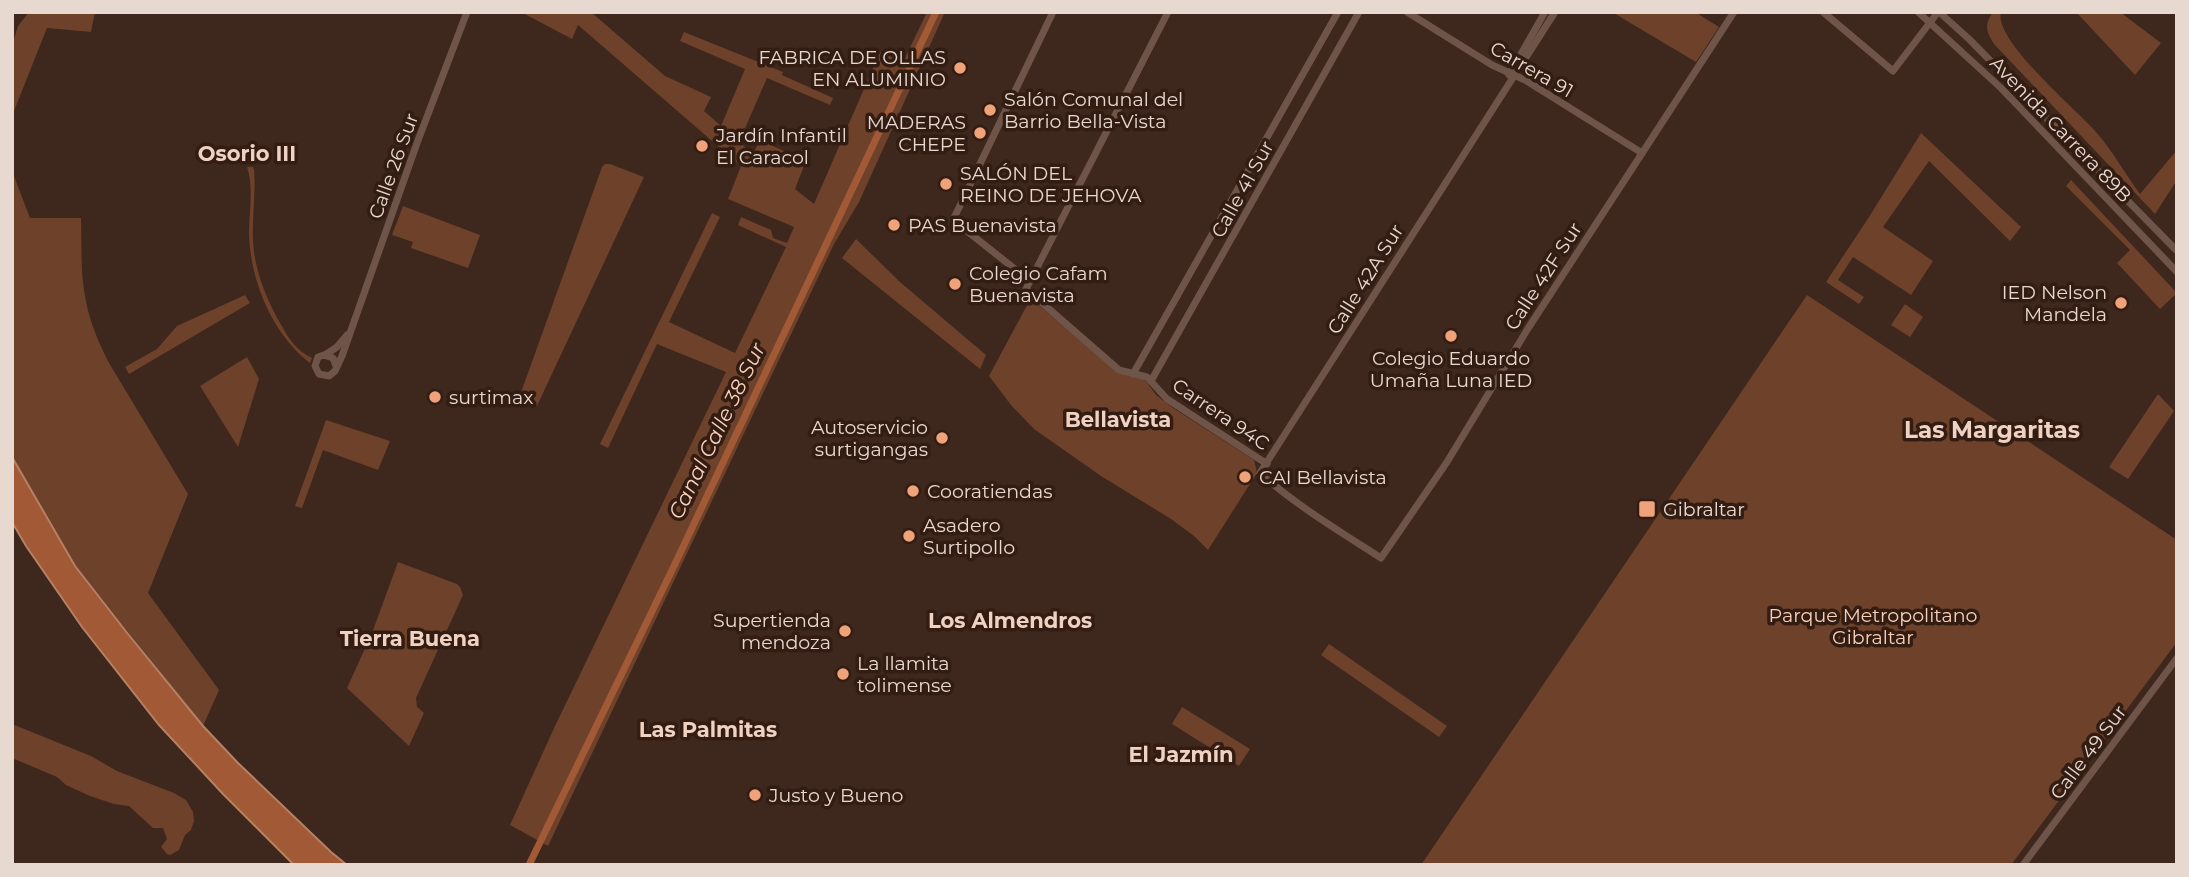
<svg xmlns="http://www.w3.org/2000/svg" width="2189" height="877" viewBox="0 0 2189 877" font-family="Montserrat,sans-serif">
  <rect width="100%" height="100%" fill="#3e271c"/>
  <g fill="#6d412a">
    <polygon points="29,12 95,12 91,32 47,28 12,116 12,45 18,26"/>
    <polygon points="521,12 591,12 665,76 711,97 704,111 721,126 745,69 680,41 684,32 783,72 782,75 833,98 830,105 767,78 739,142 753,154 760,140 806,161 795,189 814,204 880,52 903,62 927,12 945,12 859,202 834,244 548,846 510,825 555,726 726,372 657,344 608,448 600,444 712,213 720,217 669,322 735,353 786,247 738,225 741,217 771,230 773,238 787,243 794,227 728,199 741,166 578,25 572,39"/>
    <polygon points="1612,12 1695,12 1719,27 1696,62"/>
    <path d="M 1993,12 L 2001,12 C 1993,40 2077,110 2096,132 C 2113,151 2125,174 2140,194 L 2177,150 L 2177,180 L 2155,214 L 1994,44 C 1986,31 1984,25 1993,12 Z"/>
    <polygon points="2076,12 2120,12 2161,43 2135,75"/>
    <polygon points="1921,133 2021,227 2010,241 1929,161 1883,227 1933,261 1911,295 1853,257 1838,280 1864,297 1859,304 1826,282 1869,217"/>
    <polygon points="605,164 610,164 644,177 537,406 519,398 602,167"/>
    <path d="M 247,167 L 253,167 L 254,170 C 256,193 252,217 253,240 C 254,269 266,298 280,323 C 288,337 296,351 312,358 L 310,363 C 272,334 250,280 249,233 C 249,211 254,188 247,167 Z"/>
    <path d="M 12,171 L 30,218 L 81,218 C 82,246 80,274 86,301 C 90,323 99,343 109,363 L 188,494 L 148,593 L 219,690 L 203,726 L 75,566 L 12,457 Z"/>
    <polygon points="2071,180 2177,293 2160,309 2117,263 2130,250 2066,186"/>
    <polygon points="403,206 480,235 468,268 411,248 413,242 392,235"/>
    <polygon points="856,239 900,282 986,355 980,369 842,258"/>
    <polygon points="245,295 250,303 129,374 125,367 157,349 177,326"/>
    <polygon points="1807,295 2177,540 2177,642 2011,865 1421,865"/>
    <polygon points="1036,303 1120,374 1139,377 1146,381 1156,395 1173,408 1254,460 1257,473 1208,550 1194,536 1171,519 1101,476 1034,429 1011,405 989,376 1026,307 1029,304"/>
    <polygon points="1905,304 1923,317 1910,337 1891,325"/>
    <polygon points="247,357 259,379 238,447 200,386"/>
    <polygon points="2158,394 2174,411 2128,479 2109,467"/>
    <polygon points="326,420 390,441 378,470 323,450 302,508 295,506"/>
    <polygon points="398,562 457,584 460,587 463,595 416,698 417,707 424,713 409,746 347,688 372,633"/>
    <polygon points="1329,644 1447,726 1439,737 1321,655"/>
    <polygon points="1182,707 1250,749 1239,766 1172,724"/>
    <polygon points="12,724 91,756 117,771 174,793 186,800 193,812 194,821 191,830 185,835 179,850 170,855 167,854 161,847 167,839 163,828 153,828 129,806 114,804 90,796 66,785 57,777 12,758"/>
  </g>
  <polygon fill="#a15a35" stroke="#b68064" stroke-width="2" points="12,457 75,566 128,634 203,726 238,763 331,852 347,865 294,865 223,794 159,725 82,627 26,546 12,522"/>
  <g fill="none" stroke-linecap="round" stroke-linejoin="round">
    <polyline stroke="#a15a35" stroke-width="7" points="529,865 674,566 936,12"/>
    <g stroke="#6f5549" stroke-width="7">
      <polyline points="1168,12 1026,289 1119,370 1147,377 1167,399 1267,464"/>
      <polyline points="1407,12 1492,65 1525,80 1642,153"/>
      <path d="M 1555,12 L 1260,473 C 1297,506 1339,531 1381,558 L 1447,462 L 1527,330 L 1734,12"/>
      <polyline points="1823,12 1893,71 1938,12"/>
      <polyline points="1918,12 2001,88 2177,272"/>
      <polyline points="1939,12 1969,39 2177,251"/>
      <polyline points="1509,75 1545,12"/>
      <polyline points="1030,281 953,220 1053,12"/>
      <polyline points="325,355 337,347 347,335"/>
      <polyline points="336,366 333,358 324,355 318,357 315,366 319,374 329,376 335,371 342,356 417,143 467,12"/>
      <polyline points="1133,374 1338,12"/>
      <polyline points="1151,381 1359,12"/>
      <polyline points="2023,865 2177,658"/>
    </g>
  </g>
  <g fill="#f0a27a" stroke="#331d12" stroke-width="2.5">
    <circle cx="960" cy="68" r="7"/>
    <circle cx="990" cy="110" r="7"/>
    <circle cx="980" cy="133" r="7"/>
    <circle cx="702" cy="146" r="7"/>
    <circle cx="946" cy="184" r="7"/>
    <circle cx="894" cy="225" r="7"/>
    <circle cx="955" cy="284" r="7"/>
    <circle cx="2121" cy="303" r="7"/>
    <circle cx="1451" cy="336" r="7"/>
    <circle cx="435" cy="397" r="7"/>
    <circle cx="942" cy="438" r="7"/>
    <circle cx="1245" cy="477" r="7"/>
    <circle cx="913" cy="491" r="7"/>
    <rect x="1638" y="500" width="18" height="18" rx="3.5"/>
    <circle cx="909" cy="536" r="7"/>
    <circle cx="845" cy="631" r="7"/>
    <circle cx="843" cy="674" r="7"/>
    <circle cx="755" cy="795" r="7"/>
  </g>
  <g text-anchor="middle" stroke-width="7" stroke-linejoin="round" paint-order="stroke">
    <g font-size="19" fill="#e7d8d0" stroke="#331d12" text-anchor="start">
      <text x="946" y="64" text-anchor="end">FABRICA DE OLLAS<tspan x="946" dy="22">EN ALUMINIO</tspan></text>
      <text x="1004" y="106">Salón Comunal del<tspan x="1004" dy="22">Barrio Bella-Vista</tspan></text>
      <text x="966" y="129" text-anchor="end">MADERAS<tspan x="966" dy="22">CHEPE</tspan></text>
      <text x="716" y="142">Jardín Infantil<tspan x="716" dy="22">El Caracol</tspan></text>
      <text x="960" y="180">SALÓN DEL<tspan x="960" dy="22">REINO DE JEHOVA</tspan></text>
      <text x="908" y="232">PAS Buenavista</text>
      <text x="969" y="280">Colegio Cafam<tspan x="969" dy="22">Buenavista</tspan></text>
      <text x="2107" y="299" text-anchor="end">IED Nelson<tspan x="2107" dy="22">Mandela</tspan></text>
      <text x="1451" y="365" text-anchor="middle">Colegio Eduardo<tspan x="1451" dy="22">Umaña Luna IED</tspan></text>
      <text x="449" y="404">surtimax</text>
      <text x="928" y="434" text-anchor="end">Autoservicio<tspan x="928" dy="22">surtigangas</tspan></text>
      <text x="1259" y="484">CAI Bellavista</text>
      <text x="927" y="498">Cooratiendas</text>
      <text x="1663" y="516">Gibraltar</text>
      <text x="923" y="532">Asadero<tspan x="923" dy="22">Surtipollo</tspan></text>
      <text x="831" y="627" text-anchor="end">Supertienda<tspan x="831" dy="22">mendoza</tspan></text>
      <text x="857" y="670">La llamita<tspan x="857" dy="22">tolimense</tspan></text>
      <text x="769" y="802">Justo y Bueno</text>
    </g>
    <g font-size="19" fill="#e7d8d0" stroke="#331d12">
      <text transform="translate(1532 69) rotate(30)" y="7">Carrera 91</text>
      <text transform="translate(2061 129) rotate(46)" y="7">Avenida Carrera 89B</text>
      <text transform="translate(393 166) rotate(-70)" y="7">Calle 26 Sur</text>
      <text transform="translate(1242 189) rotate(-61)" y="7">Calle 41 Sur</text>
      <text transform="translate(1543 276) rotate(-57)" y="7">Calle 42F Sur</text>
      <text transform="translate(1365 279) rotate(-58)" y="7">Calle 42A Sur</text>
      <text transform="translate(1221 414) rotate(34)" y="7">Carrera 94C</text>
      <text transform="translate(2088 752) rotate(-53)" y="7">Calle 49 Sur</text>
    </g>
    <g font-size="19" fill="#f8cfba" stroke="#331d12">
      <text x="1873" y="622">Parque Metropolitano<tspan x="1873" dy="22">Gibraltar</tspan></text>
    </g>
    <g font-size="21" font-weight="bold" fill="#f0d2c3" stroke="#331d12">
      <text x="247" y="161">Osorio III</text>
      <text x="1118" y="427">Bellavista</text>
      <text x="1010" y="628">Los Almendros</text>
      <text x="410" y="646">Tierra Buena</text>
      <text x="708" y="737">Las Palmitas</text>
      <text x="1181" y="762">El Jazmín</text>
    </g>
    <g font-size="21" font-style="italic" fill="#fad0bc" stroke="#331d12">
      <text transform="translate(717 431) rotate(-64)" y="7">Canal Calle 38 Sur</text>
    </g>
    <g font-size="23" font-weight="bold" fill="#f0d2c3" stroke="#331d12">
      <text x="1992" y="438">Las Margaritas</text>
    </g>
  </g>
  <rect width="2189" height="877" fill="none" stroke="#e7d8d0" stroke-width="28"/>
</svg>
